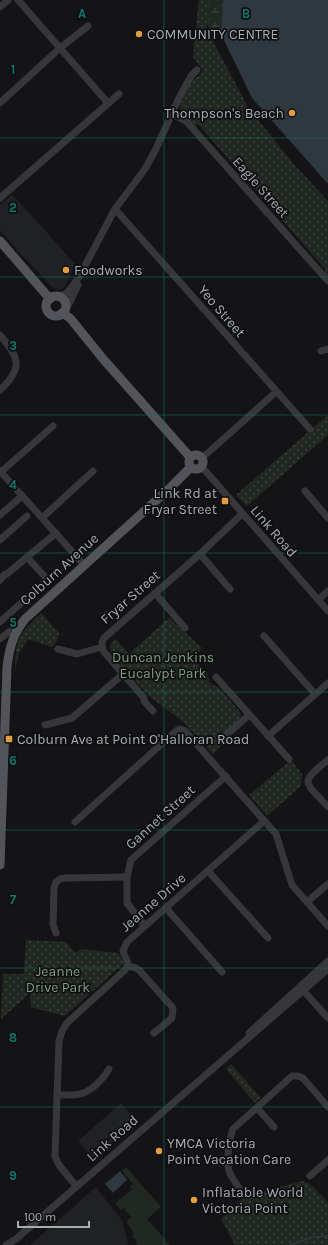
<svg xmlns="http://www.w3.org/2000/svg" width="328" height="1245" viewBox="0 0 328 1245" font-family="Karla,sans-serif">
  <defs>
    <pattern id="wetland-marsh" width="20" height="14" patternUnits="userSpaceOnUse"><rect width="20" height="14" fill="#212821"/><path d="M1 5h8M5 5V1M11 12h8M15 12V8" fill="none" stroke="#3e443f"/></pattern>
    <pattern id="park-dots" width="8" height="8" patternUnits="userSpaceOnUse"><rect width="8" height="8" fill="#212821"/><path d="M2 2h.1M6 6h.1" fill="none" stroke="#3e443f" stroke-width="1.8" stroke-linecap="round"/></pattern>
  </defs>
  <rect width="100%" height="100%" fill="#141416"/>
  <g fill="#202123">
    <polygon points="12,195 43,228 75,264 66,285 61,289 58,290 52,287 17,250 0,230 0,205"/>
    <polygon points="121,1103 137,1121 94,1159 78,1141"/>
    <polygon points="96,1187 123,1222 128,1245 30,1245"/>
  </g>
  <polygon fill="#212821" points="126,1167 161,1207 147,1219 170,1245 138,1245 135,1241 136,1240 132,1236 134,1234 132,1232 133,1231 126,1222 131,1217 123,1208 121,1210 115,1203 132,1190 130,1187 133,1184 122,1171"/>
  <path fill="url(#wetland-marsh)" d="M 208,0 L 246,0 L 233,21 L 213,37 C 205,25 207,14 208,0 Z"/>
  <g fill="url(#park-dots)">
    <path d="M 199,0 L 208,0 L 207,30 L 248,107 L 291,161 L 328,201 L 328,277 L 324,272 L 326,270 L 198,124 L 195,127 L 180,108 C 181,100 187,88 192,81 C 197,75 199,79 203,70 L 193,57 Z"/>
    <polygon points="328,415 328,435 247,506 236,495"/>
    <path d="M 41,613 L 59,633 L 57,641 L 52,647 L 28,639 L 19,653 L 15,672 C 15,659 15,643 23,632 C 28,625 35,619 41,613 Z"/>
    <polygon points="169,618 202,648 193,658 208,675 209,682 212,685 218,687 240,712 241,715 240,718 223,733 228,739 213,754 181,720 149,696 112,655 110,648 111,643 116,639 129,654"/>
    <polygon points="291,760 302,774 301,786 267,816 249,795"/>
    <polygon points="26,940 66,942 75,953 81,949 118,953 124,963 65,1016 31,1007 30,993 1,1019 3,974 24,974"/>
    <polygon points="231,1064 261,1098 255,1103 226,1069"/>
    <polygon points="303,1181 310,1184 328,1202 328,1245 235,1245 221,1219 245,1196"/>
  </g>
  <g fill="#2f383e">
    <polygon points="223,0 328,0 328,184 252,98 221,34"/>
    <polygon points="120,1171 127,1180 113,1193 105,1184"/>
  </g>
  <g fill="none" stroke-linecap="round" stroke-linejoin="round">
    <polyline stroke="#2f383e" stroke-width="1.5" points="290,1245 312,1237 328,1236"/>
    <g stroke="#36373b" stroke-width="7">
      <polyline points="18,0 108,103"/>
      <polyline points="0,7 8,0"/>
      <polyline points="0,103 60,48 88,26"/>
      <polyline points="172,114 186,121 328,281"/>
      <polyline points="0,198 119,94"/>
      <polyline points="115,209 310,429"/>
      <polyline points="59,297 67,293 79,277 115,209 145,169 155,151 179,98 191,76 197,70"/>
      <polyline points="65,305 69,304 78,285"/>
      <path d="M 0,335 C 19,357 24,368 0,390"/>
      <polyline points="321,351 328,349"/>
      <polyline points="202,458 276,392"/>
      <polyline points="202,467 328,611"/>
      <polyline points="0,471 84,565"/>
      <polyline points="1,472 53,426"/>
      <polyline points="305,491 328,518"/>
      <polyline points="0,515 22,496"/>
      <polyline points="42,518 93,471"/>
      <polyline points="0,540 27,516"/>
      <polyline points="200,554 230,589"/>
      <polyline points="0,580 4,575 8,573 56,533"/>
      <polyline points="155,593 185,628"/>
      <polyline points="318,600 328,591"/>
      <polyline points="0,622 46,581 46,578 27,557"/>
      <polyline points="264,636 315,694"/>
      <polyline points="0,639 14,628 21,624"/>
      <polyline points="58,649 77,654 102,647"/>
      <polyline points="216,677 289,759"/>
      <path d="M 153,711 L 144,701 L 144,698 L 104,652 C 101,647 101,643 104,638 L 200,554 L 242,514"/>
      <polyline points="45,725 72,718 123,674"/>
      <polyline points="226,735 249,715"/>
      <polyline points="268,736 328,683"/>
      <path d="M 328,760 C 298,784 305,781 328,807"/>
      <polyline points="75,822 176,731 180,729 185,731 276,834 292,885 328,926"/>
      <polyline points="208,871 268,938"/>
      <polyline points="307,902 328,884"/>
      <polyline points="166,908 222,972"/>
      <polyline points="145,926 127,903 127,877 131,860 226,776"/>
      <polyline points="56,933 53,924 54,888 56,882 60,879 66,878 127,877"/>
      <polyline points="128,966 136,968 140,971 173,1008 172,1018 154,1033"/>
      <polyline points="301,988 328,1018"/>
      <polyline points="249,1033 328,961"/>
      <path d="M 57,1095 C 75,1095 83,1097 97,1084 C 102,1079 106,1075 109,1069"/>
      <polyline points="257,1108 274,1127"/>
      <polyline points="310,1176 328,1160"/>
      <path d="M 76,1186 L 59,1165 L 55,1156 L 59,1041 L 62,1031 L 67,1023 L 125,970 C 131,962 125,959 123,951 L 127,942 L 264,821"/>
      <path d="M 239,1188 C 236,1183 231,1177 229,1171 C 226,1161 229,1139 233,1129 L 292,1076 L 298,1076 L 303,1078 L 328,1107"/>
      <polyline points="6,1245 16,1239 328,969"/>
    </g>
    <g stroke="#525459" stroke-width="9">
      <polyline points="0,241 50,299"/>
      <circle cx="56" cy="306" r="10"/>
      <polyline points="62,313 70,318 104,360 190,457"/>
      <circle cx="196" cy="462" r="7"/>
      <path d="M 0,865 L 7,667 C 9,649 13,634 25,619 L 171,487 L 191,467"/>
    </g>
  </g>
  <path fill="none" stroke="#0f766e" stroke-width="1" stroke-opacity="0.55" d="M 164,0 L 164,1245M 0,138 L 328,138M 0,277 L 328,277M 0,415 L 328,415M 0,553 L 328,553M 0,692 L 328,692M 0,830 L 328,830M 0,968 L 328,968M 0,1107 L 328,1107"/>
  <g fill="#e29d41" stroke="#0f0f11" stroke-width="1.5">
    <circle cx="139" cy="34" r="4"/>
    <circle cx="292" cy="113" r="4"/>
    <circle cx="66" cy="270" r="4"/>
    <rect x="221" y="497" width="8" height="8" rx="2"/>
    <rect x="5" y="735" width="8" height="8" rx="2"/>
    <circle cx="159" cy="1151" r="4"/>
    <circle cx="194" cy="1200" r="4"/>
  </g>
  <g text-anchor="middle" stroke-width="3.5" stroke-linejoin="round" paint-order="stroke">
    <g font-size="14" fill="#a7adb5" stroke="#0f0f11" text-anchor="start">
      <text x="147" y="39">COMMUNITY CENTRE</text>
      <text x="284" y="118" text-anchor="end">Thompson's Beach</text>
      <text x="74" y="275">Foodworks</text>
      <text x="217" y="498" text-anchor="end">Link Rd at<tspan x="217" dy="16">Fryar Street</tspan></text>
      <text x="17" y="744">Colburn Ave at Point O'Halloran Road</text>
      <text x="167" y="1148">YMCA Victoria<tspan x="167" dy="16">Point Vacation Care</tspan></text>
      <text x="202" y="1197">Inflatable World<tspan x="202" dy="16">Victoria Point</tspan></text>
    </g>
    <g font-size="14" fill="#a7adb5" stroke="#0f0f11">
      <text transform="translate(261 187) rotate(48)" y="5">Eagle Street</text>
      <text transform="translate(222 311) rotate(49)" y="5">Yeo Street</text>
      <text transform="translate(274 531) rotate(49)" y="5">Link Road</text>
      <text transform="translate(59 569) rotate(-42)" y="5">Colburn Avenue</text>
      <text transform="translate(130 597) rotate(-41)" y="5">Fryar Street</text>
      <text transform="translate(160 817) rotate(-42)" y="5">Gannet Street</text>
      <text transform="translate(153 902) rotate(-41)" y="5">Jeanne Drive</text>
      <text transform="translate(112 1138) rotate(-41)" y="5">Link Road</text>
    </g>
    <g font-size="14" fill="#819e80" stroke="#0f0f11">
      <text x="163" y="662">Duncan Jenkins<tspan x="163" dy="16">Eucalypt Park</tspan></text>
      <text x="58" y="976">Jeanne<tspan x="58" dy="16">Drive Park</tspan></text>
    </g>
  </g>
  <g font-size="13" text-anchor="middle" font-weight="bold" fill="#0f766e" stroke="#0f0f11" stroke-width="3.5" stroke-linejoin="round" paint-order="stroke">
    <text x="82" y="18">A</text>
    <text x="246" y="18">B</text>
    <text x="13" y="74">1</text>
    <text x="13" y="212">2</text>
    <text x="13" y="350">3</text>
    <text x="13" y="489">4</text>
    <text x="13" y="627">5</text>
    <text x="13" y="765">6</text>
    <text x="13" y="904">7</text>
    <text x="13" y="1042">8</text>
    <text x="13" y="1180">9</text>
  </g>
  <path d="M18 1221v6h71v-6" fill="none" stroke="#a7adb5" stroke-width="2"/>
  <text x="24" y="1221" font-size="12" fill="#a7adb5" stroke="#0f0f11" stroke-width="3" paint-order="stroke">100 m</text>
</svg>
